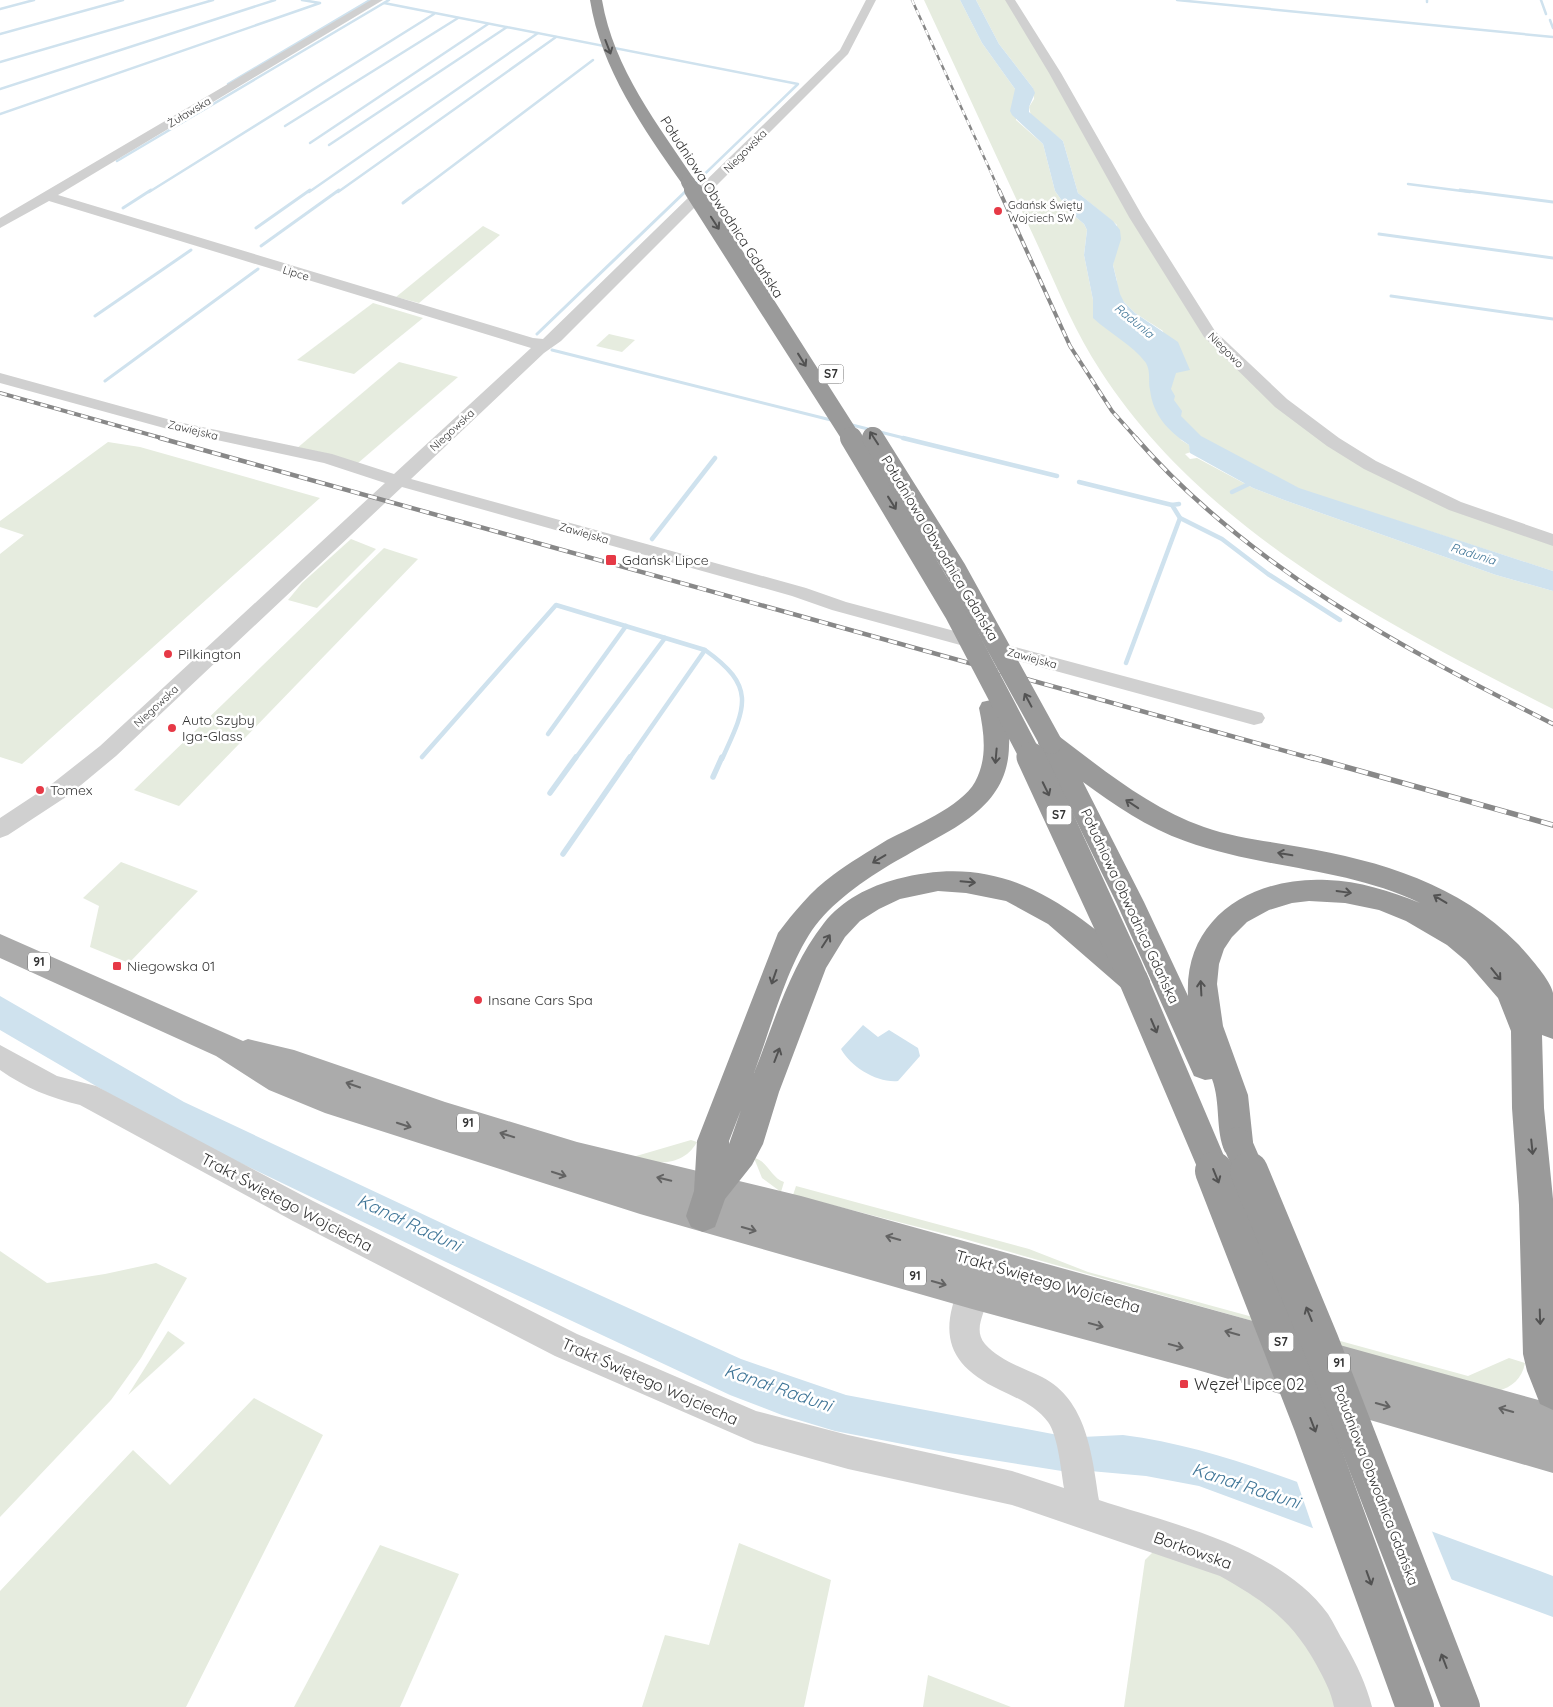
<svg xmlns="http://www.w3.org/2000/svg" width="1553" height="1707" viewBox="0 0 1553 1707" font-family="Quicksand,sans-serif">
  <rect width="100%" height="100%" fill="#fff"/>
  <g fill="#e6ecdf">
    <path d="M 924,0 L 960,0 L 982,43 L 1015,89 L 1016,120 L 1043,144 L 1055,191 L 1070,212 L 1084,224 L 1087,230 L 1084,255 L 1093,300 L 1146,336 L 1181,440 L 1189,445 L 1191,452 L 1185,454 L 1190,459 L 1197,458 L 1253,488 L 1284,500 L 1496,575 L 1553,591 L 1553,709 C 1387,625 1204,531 1100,370 C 1073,329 1055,282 1034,237 C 997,158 961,79 924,0 Z"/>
    <polygon points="976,0 1007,0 1206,335 1356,460 1553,542 1553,571 1367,511 1329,502 1255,475 1196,433 1173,411 1163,331 1135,313 1124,302 1118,299 1117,281 1113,265 1117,225 1078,193 1063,141 1031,116 1029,107 1034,99 1033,88 999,44"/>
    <polygon points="483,226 500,235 419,303 396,297"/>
    <polygon points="373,303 423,318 354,374 297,360"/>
    <polygon points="609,334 635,340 622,352 596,346"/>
    <polygon points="399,362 458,377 358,463 296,449"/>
    <polygon points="108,442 140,447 320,498 22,764 0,757 0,554 24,535 0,527 0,521"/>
    <polygon points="351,539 376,549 317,608 288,600 302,583"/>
    <polygon points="384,548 418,559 179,806 134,790"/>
    <polygon points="121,862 198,891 129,963 90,947 99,906 83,898"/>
    <path d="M 691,1140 L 697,1142 C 681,1170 652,1162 626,1159 Z"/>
    <path d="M 754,1158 C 767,1160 771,1178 784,1182 L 781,1192 L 762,1178 Z"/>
    <path d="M 796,1186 L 1029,1249 L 1088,1272 L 1468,1376 L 1509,1358 L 1525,1363 C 1522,1379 1512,1387 1498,1391 L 961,1238 L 793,1195 Z"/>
    <polygon points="0,1251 47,1283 105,1274 156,1263 187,1278 141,1358 111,1400 0,1517"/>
    <polygon points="168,1331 185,1343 128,1395"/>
    <polygon points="254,1398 323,1435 186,1707 0,1707 0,1591 133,1450 170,1485"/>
    <polygon points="739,1543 831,1580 804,1707 642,1707 665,1635 709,1645"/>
    <polygon points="380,1545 459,1574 400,1707 294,1707"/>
    <polygon points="1157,1548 1228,1577 1267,1601 1304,1638 1332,1690 1337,1707 1124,1707 1145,1560"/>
    <polygon points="928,1675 1011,1707 923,1707"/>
  </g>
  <g fill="#cfe2ee">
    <path d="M 960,0 L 976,0 L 999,44 L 1033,88 L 1035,93 L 1029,107 L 1029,112 L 1063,141 L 1078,193 L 1113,221 L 1120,230 L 1121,239 L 1113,265 L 1120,294 L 1124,302 L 1135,313 L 1178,342 L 1190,370 L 1176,373 L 1171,389 L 1175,396 L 1174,400 L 1182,411 L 1181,416 L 1201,436 L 1299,488 L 1553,571 L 1553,591 L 1496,575 L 1284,500 L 1253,488 L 1190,453 L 1189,445 C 1168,431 1153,415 1150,390 C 1148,381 1151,372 1146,363 C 1132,344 1110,334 1093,318 L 1093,300 L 1084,255 L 1087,230 L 1084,224 L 1070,212 L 1055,191 L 1043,144 L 1012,115 L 1010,111 L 1015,89 L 982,43 Z"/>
    <polygon points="0,996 184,1102 465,1234 741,1359 846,1395 1058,1435 1068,1472 949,1453 835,1431 782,1415 730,1395 446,1262 168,1128 0,1030"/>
    <path d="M 863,1025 L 878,1037 L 889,1030 L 918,1048 L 920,1056 L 898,1081 C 877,1083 851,1067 841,1049 Z"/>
    <path d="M 1123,1435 C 1202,1445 1276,1474 1349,1501 C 1417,1526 1485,1551 1553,1576 L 1553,1617 L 1199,1486 L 1146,1476 L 1090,1471 L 1082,1437 Z"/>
  </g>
  <polygon fill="#fff" points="1296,1479 1431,1529 1453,1583 1314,1531"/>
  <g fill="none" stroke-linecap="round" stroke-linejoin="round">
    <g stroke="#cfe2ee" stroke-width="2.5">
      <polyline points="1177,0 1553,37"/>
      <polyline points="1427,0 1427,2"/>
      <polyline points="1541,0 1546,14"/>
      <polyline points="384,3 798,84 686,192"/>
      <polyline points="0,9 34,0"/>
      <polyline points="1550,20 1553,28"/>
      <polyline points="0,34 123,0"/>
      <polyline points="0,62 213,0"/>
      <polyline points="228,84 370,0"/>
      <polyline points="0,89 275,0"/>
      <polyline points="0,114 320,3 302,0"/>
      <polyline points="285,126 458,18"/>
      <polyline points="310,143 488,24"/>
      <polyline points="329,145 507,27"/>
      <polyline points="117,161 389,0"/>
      <polyline points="1408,184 1470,192"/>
      <polyline points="149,192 434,14"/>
      <polyline points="309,192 538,33"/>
      <polyline points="338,192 556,37"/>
      <polyline points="418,192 593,60"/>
    </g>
    <g stroke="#cfe2ee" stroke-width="3">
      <polyline points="1460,190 1553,202"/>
      <polyline points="403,203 420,190"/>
      <polyline points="123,208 151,190"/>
      <polyline points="256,228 310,190"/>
      <polyline points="1379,234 1553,258"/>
      <polyline points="261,246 339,190"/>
      <polyline points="1391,296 1553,319"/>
      <polyline points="95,316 191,250"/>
      <polyline points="537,334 687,190"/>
      <polyline points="552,350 835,421"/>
      <polyline points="105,381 258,269"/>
      <polyline points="848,424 908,439"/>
    </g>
    <g stroke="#cfe2ee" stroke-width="4.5">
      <polyline points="903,438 1057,476"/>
      <polyline points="1079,482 1172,505"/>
      <polyline points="1232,492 1253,482"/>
      <polyline points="1180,518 1222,539 1268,574 1340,620"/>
      <polyline points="652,539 715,458"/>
      <polyline points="1126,663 1180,518 1172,505 1179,504"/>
      <polyline points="548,734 626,626"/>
      <path d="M 422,757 L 556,605 L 705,650 C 757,687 746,707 722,759"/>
      <polyline points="575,759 665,638"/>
      <polyline points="629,759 705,650"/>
    </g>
    <g stroke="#cfe2ee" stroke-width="5.5">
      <polyline points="713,777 722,757"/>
      <polyline points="550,793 576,757"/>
      <polyline points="563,854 630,757"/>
    </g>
    <g fill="#d0d0d0" fill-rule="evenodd">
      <polygon points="371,0 383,0 58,195 533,338 543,339 840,50 866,0 876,0 848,54 561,341 544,353 411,479 806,588 846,602 1262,713 1265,718 1262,723 1254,725 832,610 792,596 402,487 116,756 69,795 8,835 0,838 0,818 53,783 100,746 385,483 324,463 175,431 0,383 0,373 178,422 332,454 394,474 531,348 49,201 0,228 0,218"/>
      <polygon points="1005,0 1015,0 1061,73 1143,217 1215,331 1287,399 1339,438 1376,461 1461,502 1553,534 1553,546 1449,510 1364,469 1327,446 1275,407 1204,337 1129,217 1049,73"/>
      <path d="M 0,1045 L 57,1076 L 96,1086 L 313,1201 L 577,1334 L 756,1411 L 848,1435 L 1012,1471 L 1064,1488 C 1061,1470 1058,1436 1048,1422 C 1036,1406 1017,1398 1000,1390 C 948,1365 938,1335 961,1282 L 972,1277 L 983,1282 C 984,1285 987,1289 987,1292 C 989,1310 971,1327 985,1344 C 999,1360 1023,1368 1042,1377 C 1087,1400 1092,1455 1099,1500 C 1175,1525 1279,1547 1328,1614 C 1334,1623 1339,1635 1345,1644 C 1357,1665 1366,1684 1372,1707 L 1334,1707 C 1331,1691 1324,1679 1316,1664 C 1291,1619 1264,1601 1220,1576 L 1012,1505 L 848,1469 L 755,1443 L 555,1356 L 293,1221 L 80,1105 C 50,1098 26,1088 0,1070 Z"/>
    </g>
    <polygon fill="#ababab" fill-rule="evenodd" points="0,934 243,1041 248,1039 294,1050 445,1102 577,1142 801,1196 1553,1404 1553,1473 1194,1369 972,1309 640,1214 325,1113 269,1090 216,1056 0,958"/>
    <g fill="#9a9a9a" fill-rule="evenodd">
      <path d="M 590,0 L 602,0 C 614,70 658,124 696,182 L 693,185 L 683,185 C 643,128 601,69 590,0 Z"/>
      <path d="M 991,700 L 1000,702 C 1008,715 1010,731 1009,746 C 1008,808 953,828 907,855 C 876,872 842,894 819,921 C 789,957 771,1028 754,1073 C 774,1023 790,966 824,923 C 842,900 870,886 897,879 C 1005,850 1070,906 1146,972 L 1150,981 L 1146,990 L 1135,993 L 1124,990 L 1048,924 L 1006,901 L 966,893 L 938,891 L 900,899 L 879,909 L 860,921 L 845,937 L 826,968 L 779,1092 L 763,1144 L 752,1165 L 725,1199 L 715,1227 L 703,1232 L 691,1227 L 686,1216 L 694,1191 L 697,1141 L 778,933 C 794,912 811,891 833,875 C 849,863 869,851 887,840 C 912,827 961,807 975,782 C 988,758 984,733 979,708 L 982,702 ZM 741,1110 L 729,1144 L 729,1141 Z"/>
      <path d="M 1051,734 L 1060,737 C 1105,771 1150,808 1204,827 C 1235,838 1268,841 1300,847 C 1381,861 1459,884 1518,944 C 1527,954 1551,980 1553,993 C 1553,1007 1553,1024 1553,1039 L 1542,1035 L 1544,1108 L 1553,1199 L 1553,1410 L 1540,1404 L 1527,1371 L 1523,1354 L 1519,1205 L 1512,1108 L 1511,1031 L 1498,998 L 1466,961 L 1447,945 L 1406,921 L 1379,910 L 1345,903 L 1309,901 L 1292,903 L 1269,910 L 1247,922 L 1232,937 L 1224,949 L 1219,964 L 1217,984 L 1223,1026 L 1248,1095 L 1253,1142 L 1249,1152 L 1237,1157 L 1225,1152 C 1215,1130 1221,1103 1212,1079 L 1205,1080 L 1194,1076 L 1116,902 L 1038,743 L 1042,737 ZM 1083,782 C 1114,805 1148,828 1185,841 C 1262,869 1345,867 1420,903 C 1390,891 1359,881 1327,880 C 1255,876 1184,916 1188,996 L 1144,902 Z"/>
    </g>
    <defs>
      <polyline id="rail-far3" points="912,0 1000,192"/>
      <g id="rail-far2">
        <polyline points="999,190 1070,346 1112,411 1137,439"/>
        <polyline points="0,393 165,439"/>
      </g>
      <g id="rail-far1">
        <polyline points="160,438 1314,759"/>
        <path d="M 1136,438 C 1248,567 1402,648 1553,724"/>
      </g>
      <polyline id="rail" points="1310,757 1553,825"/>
    </defs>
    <use href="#rail-far3" stroke="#888" stroke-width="2.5"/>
    <use href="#rail-far2" stroke="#888" stroke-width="4"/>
    <use href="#rail-far1" stroke="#888" stroke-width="4.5"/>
    <use href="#rail" stroke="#888" stroke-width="5.5"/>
    <use href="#rail-far3" stroke="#fff" stroke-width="2" stroke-dasharray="5.5" stroke-linecap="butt"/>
    <use href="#rail-far2" stroke="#fff" stroke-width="2.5" stroke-dasharray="7" stroke-linecap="butt"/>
    <use href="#rail-far1" stroke="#fff" stroke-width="3" stroke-dasharray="9" stroke-linecap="butt"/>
    <use href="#rail" stroke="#fff" stroke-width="4" stroke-dasharray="12" stroke-linecap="butt"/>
    <polyline stroke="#9a9a9a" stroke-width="14" points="688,182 694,192"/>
    <g stroke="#9a9a9a" stroke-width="18">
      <polyline points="693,190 852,439"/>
      <polyline points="872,436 874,439"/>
    </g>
    <g stroke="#9a9a9a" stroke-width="22">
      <polyline points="851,438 955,612 1032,759"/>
      <polyline points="873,438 955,569 1051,743"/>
    </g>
    <g stroke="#9a9a9a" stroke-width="29">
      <polyline points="1031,757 1127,965 1215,1172"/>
      <polyline points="1237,1142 1250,1172"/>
    </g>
    <g stroke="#9a9a9a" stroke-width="38">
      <polyline points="1214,1171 1312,1423 1415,1707"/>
      <polyline points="1249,1171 1320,1342 1461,1707"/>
    </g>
  </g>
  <defs><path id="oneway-shaft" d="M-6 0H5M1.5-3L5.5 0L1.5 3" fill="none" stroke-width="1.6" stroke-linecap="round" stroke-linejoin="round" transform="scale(1.25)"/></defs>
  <g stroke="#525252">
    <use href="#oneway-shaft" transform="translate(608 47) rotate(69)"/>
    <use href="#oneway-shaft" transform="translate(715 223) rotate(57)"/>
    <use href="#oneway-shaft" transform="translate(802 360) rotate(58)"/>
    <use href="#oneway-shaft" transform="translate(874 438) rotate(-123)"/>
    <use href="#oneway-shaft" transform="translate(892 503) rotate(58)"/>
    <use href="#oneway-shaft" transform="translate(1028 700) rotate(-118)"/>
    <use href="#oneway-shaft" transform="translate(996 756) rotate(95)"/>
    <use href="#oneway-shaft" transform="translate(1046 789) rotate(64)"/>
    <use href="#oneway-shaft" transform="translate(1132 804) rotate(-146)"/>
    <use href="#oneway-shaft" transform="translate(1285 854) rotate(-170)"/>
    <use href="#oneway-shaft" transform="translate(879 859) rotate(149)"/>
    <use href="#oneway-shaft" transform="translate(968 882) rotate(5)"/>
    <use href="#oneway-shaft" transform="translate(1344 892) rotate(8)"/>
    <use href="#oneway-shaft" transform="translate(1440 899) rotate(-149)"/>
    <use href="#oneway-shaft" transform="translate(826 941) rotate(-57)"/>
    <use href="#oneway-shaft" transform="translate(1496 974) rotate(51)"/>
    <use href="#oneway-shaft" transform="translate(774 977) rotate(109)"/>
    <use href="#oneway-shaft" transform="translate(1201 988) rotate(-93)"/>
    <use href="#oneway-shaft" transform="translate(1154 1026) rotate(67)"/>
    <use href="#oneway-shaft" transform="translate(777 1055) rotate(-69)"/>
    <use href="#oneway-shaft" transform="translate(1532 1147) rotate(84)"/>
    <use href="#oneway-shaft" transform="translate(1216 1176) rotate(68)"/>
    <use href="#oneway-shaft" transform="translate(1309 1314) rotate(-112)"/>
    <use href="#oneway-shaft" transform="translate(1540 1317) rotate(88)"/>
    <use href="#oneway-shaft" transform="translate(1313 1425) rotate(69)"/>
    <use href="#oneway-shaft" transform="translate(1369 1578) rotate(70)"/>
    <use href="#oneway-shaft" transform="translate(1444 1661) rotate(-111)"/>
  </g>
  <g stroke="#636363">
    <use href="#oneway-shaft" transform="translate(353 1085) rotate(-161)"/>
    <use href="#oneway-shaft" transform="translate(404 1125) rotate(18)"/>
    <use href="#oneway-shaft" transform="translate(507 1135) rotate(-163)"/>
    <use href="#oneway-shaft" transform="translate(559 1174) rotate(18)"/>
    <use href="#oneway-shaft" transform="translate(664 1179) rotate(-166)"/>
    <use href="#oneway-shaft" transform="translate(749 1229) rotate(16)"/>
    <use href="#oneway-shaft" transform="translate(893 1238) rotate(-164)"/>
    <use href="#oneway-shaft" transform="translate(939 1283) rotate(16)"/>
    <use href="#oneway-shaft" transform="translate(1096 1325) rotate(15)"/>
    <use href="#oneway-shaft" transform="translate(1232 1333) rotate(-164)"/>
    <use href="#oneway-shaft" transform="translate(1176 1346) rotate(15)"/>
    <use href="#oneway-shaft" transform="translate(1383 1405) rotate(16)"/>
    <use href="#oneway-shaft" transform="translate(1506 1410) rotate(-164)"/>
  </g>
  <g fill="#e63946" stroke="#fff" stroke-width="2">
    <circle cx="998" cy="211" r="5"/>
    <rect x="605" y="554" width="12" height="12" rx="2.5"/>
    <circle cx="168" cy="654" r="5"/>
    <circle cx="172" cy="728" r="5"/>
    <circle cx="40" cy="790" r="5"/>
    <rect x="112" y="961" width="10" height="10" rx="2.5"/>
    <circle cx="478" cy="1000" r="5"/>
    <rect x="1179" y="1379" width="10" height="10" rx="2.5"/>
  </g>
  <g text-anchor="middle" stroke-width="5" stroke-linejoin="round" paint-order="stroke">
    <g font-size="11" fill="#333" stroke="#fff">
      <text transform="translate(189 112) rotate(-31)" y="4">Żuławska</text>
      <text transform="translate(745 151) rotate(-45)" y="4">Niegowska</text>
      <text transform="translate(296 273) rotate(17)" y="4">Lipce</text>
      <text transform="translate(1226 350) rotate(45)" y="4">Niegowo</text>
      <text transform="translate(193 430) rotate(14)" y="4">Zawiejska</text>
      <text transform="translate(452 430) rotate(-43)" y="4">Niegowska</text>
      <text transform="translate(584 533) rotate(16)" y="4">Zawiejska</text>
      <text transform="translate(1032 658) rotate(15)" y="4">Zawiejska</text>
      <text transform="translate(156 706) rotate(-43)" y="4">Niegowska</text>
    </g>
    <g font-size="11" fill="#333" stroke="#fff" text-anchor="start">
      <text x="1008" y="209">Gdańsk Święty<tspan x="1008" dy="13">Wojciech SW</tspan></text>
    </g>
    <g font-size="12" font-style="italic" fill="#3f7597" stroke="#fff">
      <text transform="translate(1134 321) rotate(39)" y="4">Radunia</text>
      <text transform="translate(1473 554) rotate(18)" y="4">Radunia</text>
    </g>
    <g fill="#fff" stroke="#707070" stroke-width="1">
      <rect x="818.5" y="364.5" width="25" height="19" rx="4"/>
      <rect x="1046.5" y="805.5" width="25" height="19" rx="4"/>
      <rect x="28" y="952.5" width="22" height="19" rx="4"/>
      <rect x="457" y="1113.5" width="22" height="19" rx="4"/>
      <rect x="904" y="1266.5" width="22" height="19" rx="4"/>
      <rect x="1268.5" y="1332.5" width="25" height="19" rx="4"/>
      <rect x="1328" y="1353.5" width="22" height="19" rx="4"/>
    </g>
    <g font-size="12" font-weight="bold" fill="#333">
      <text x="831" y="378">S7</text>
      <text x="1059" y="819">S7</text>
      <text x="39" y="966">91</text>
      <text x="468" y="1127">91</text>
      <text x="915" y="1280">91</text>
      <text x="1281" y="1346">S7</text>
      <text x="1339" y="1367">91</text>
    </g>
    <g font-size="14" fill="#333" stroke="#fff">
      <text transform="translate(722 207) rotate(57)" y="5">Południowa Obwodnica Gdańska</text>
      <text transform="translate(940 548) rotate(59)" y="5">Południowa Obwodnica Gdańska</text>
      <text transform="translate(1130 906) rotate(65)" y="5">Południowa Obwodnica Gdańska</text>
      <text transform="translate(1376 1485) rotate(69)" y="5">Południowa Obwodnica Gdańska</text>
    </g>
    <g font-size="14" fill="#333" stroke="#fff" text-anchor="start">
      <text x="622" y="565">Gdańsk Lipce</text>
      <text x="178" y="659">Pilkington</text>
      <text x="182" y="725">Auto Szyby<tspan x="182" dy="16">Iga-Glass</tspan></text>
      <text x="50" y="795">Tomex</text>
      <text x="127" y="971">Niegowska 01</text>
      <text x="488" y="1005">Insane Cars Spa</text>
    </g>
    <g font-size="16" fill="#333" stroke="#fff">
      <text transform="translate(287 1202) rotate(28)" y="6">Trakt Świętego Wojciecha</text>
      <text transform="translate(1048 1281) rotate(16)" y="6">Trakt Świętego Wojciecha</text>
      <text transform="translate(650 1381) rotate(24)" y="6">Trakt Świętego Wojciecha</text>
      <text transform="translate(1193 1550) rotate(20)" y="6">Borkowska</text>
    </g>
    <g font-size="16" fill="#333" stroke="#fff" text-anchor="start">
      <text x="1194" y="1390">Węzeł Lipce 02</text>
    </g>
    <g font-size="18" font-style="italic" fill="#3f7597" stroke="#fff">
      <text transform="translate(409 1223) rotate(25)" y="6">Kanał Raduni</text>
      <text transform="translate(778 1388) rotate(19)" y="6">Kanał Raduni</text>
      <text transform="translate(1246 1486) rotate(18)" y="6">Kanał Raduni</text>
    </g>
  </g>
</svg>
